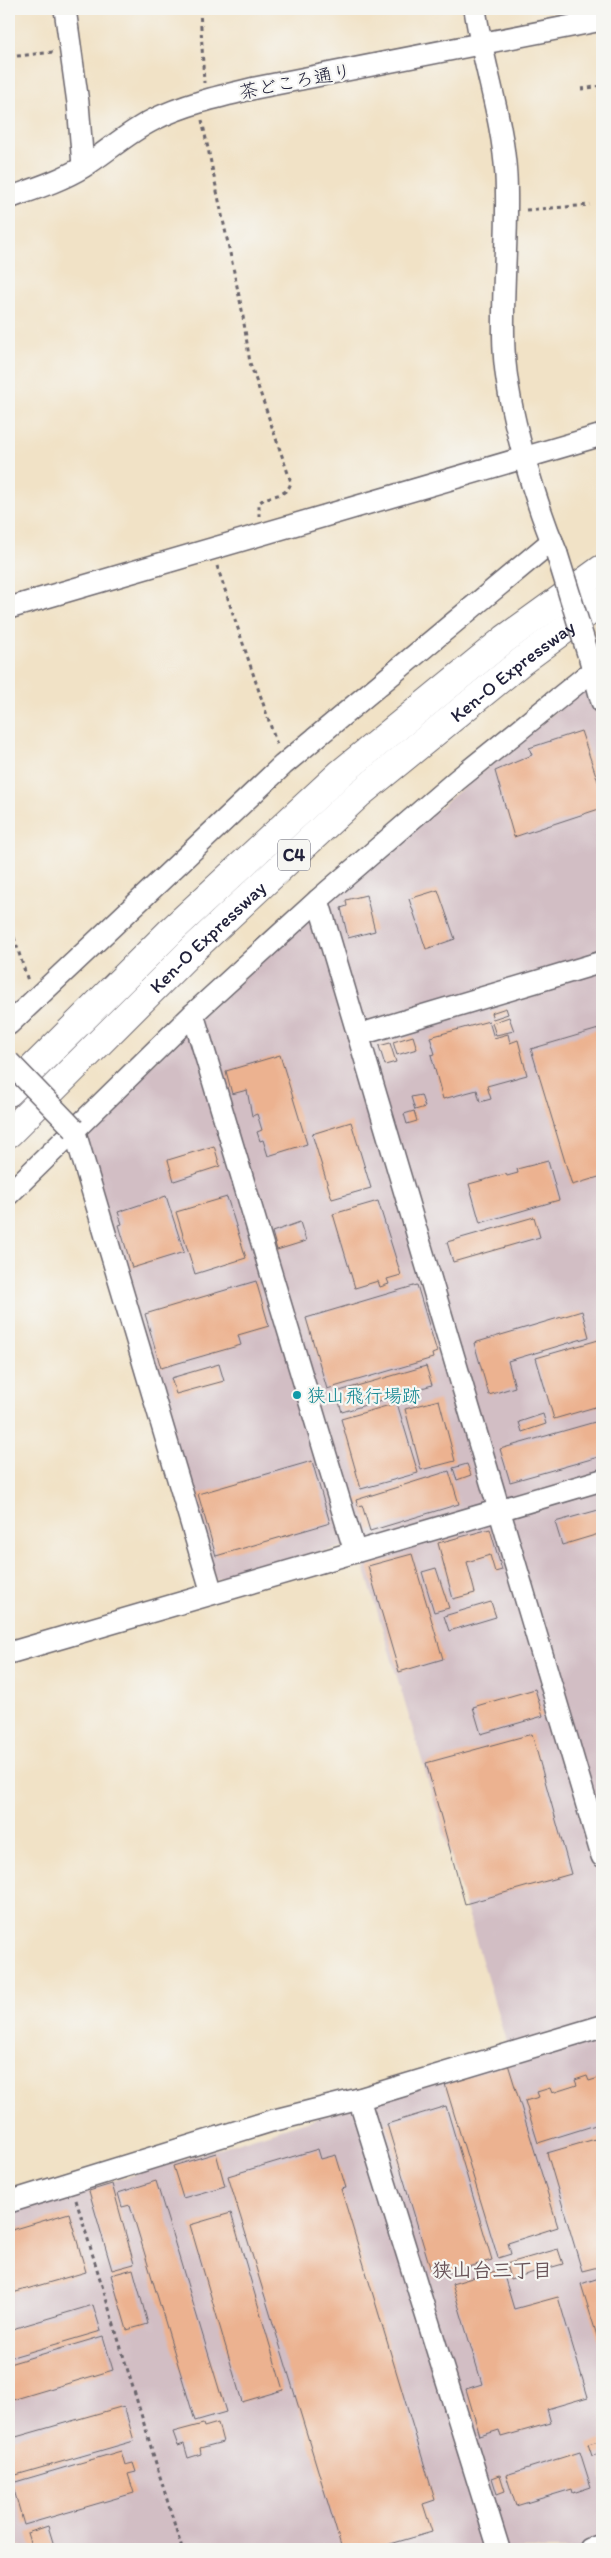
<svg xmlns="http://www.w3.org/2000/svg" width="611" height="2558" viewBox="0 0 611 2558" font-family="Itim,'Klee One',sans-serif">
  <rect width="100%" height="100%" fill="#f6f6f2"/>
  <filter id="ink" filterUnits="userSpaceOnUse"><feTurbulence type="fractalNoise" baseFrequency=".02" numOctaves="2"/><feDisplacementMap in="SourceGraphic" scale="10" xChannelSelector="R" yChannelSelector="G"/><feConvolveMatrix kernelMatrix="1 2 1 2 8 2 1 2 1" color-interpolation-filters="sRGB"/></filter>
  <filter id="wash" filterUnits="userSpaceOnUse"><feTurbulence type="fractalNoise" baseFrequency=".0096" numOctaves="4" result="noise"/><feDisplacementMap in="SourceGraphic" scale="20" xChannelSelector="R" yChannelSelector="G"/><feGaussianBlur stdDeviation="1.12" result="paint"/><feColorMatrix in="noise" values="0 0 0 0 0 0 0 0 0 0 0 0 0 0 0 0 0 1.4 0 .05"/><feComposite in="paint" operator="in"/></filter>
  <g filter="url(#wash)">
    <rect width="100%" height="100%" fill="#f1e2c6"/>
    <polygon fill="#d2bec4" points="602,673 602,2549 22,2549 21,2546 9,2549 9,2213 511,2058 357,1543 215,1580 82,1135 202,1014 360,873"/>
    <g id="blocks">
      <g fill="#ecb290">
        <polygon points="581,731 602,793 602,808 514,837 495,771 532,755 529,748"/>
        <polygon points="438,890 455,939 426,949 409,899"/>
        <polygon points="366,895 375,931 348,938 341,908 347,906 346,900"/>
        <polygon points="506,1008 508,1014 493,1019 491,1013"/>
        <polygon points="509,1017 514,1031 496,1035 492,1023"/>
        <polygon points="489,1021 494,1038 508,1034 510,1043 518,1040 527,1075 487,1086 491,1099 480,1102 477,1090 443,1099 431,1055 435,1054 430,1037"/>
        <polygon points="602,1028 602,1176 572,1185 531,1049"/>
        <polygon points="413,1036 417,1049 397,1055 393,1042"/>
        <polygon points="390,1043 396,1062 385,1065 379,1046"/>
        <polygon points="280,1055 307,1144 268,1156 263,1140 260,1141 257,1132 262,1130 257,1114 252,1116 247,1090 232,1094 226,1071"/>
        <polygon points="421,1095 425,1107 415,1110 411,1097"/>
        <polygon points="414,1111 417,1121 407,1124 404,1114"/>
        <polygon points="351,1122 371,1188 332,1199 312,1134"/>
        <polygon points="214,1146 220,1166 174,1181 168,1160"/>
        <polygon points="548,1161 559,1200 480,1223 469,1184 506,1174 507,1176 518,1173 517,1169"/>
        <polygon points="166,1196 184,1252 132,1268 119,1225 122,1224 118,1212"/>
        <polygon points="227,1197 246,1258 195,1274 176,1212"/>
        <polygon points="378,1201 401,1275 387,1279 389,1284 380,1287 378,1281 355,1288 333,1214"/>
        <polygon points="534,1217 540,1237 453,1262 447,1242"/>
        <polygon points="300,1222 306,1241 277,1250 272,1232"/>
        <polygon points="256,1281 269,1326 238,1335 241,1345 161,1368 145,1314"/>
        <polygon points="417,1285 437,1352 432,1354 433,1358 327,1389 306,1318"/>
        <polygon points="582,1311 589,1337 508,1361 515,1387 489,1395 474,1343"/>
        <polygon points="602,1339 602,1405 554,1419 536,1358"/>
        <polygon points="219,1364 224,1381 176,1394 171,1378"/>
        <polygon points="426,1366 432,1385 342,1412 336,1392"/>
        <polygon points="439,1400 455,1461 421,1470 405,1409"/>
        <polygon points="397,1403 418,1473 361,1489 341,1419"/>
        <polygon points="543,1414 546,1424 522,1432 519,1422"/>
        <polygon points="602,1420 602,1456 510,1482 500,1449"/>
        <polygon points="312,1461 330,1523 216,1556 198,1494"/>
        <polygon points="467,1464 471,1475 457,1480 453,1468"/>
        <polygon points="449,1471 459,1504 370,1531 362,1505 358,1506 356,1500"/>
        <polygon points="602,1509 602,1533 562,1545 555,1522"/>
        <polygon points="490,1529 502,1570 495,1572 490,1555 467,1562 475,1593 453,1599 438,1543"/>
        <polygon points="412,1554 443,1659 399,1672 368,1566"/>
        <polygon points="436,1568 449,1608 434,1612 422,1572"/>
        <polygon points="491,1602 496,1617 449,1631 444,1616"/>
        <polygon points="535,1689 543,1716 481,1734 473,1707"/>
        <polygon points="532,1734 571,1874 465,1904 426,1763"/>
        <polygon points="508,2064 558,2227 508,2243 511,2254 498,2258 445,2084"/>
        <polygon points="587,2076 589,2081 602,2077 602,2123 538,2143 525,2101 539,2097 537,2092 550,2088 552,2093 577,2085 575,2080"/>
        <polygon points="446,2106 492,2260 433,2277 387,2124"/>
        <polygon points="602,2137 602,2266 582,2271 547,2153"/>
        <polygon points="318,2149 321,2159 336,2155 346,2188 341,2189 435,2500 423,2504 432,2532 373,2549 342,2549 228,2176"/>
        <polygon points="216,2153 225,2186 183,2198 173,2166"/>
        <polygon points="156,2181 226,2412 195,2421 130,2205 122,2207 118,2193"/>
        <polygon points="112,2184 134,2264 112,2270 89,2191"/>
        <polygon points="69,2213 86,2272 9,2294 9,2231"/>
        <polygon points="231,2213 283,2390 242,2402 190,2225"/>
        <polygon points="558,2249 563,2264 510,2279 506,2264"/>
        <polygon points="133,2269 148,2324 127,2330 111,2275"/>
        <polygon points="502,2269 514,2309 558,2297 588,2397 547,2409 551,2423 501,2437 499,2430 480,2436 466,2389 482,2384 452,2284"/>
        <polygon points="602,2277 602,2352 581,2284"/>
        <polygon points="93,2305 101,2331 9,2358 9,2330"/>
        <polygon points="103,2336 113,2370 9,2401 9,2364"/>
        <polygon points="124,2406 134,2441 9,2477 9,2439"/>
        <polygon points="218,2423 223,2442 200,2448 201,2454 188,2458 184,2444 178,2446 173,2432 203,2424 204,2427"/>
        <polygon points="602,2440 602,2453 592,2456 588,2444"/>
        <polygon points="121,2451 125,2465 133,2463 136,2472 128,2474 134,2493 24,2525 12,2483"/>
        <polygon points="580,2452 591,2487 573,2493 572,2489 516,2506 506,2475"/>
        <polygon points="500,2475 505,2491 497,2494 492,2478"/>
        <polygon points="48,2526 55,2549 32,2549 27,2533"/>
      </g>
    </g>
  </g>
  <g filter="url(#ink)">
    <use href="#blocks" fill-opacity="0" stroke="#6a656c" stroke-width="1"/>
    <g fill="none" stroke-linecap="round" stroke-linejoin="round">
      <defs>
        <g id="minor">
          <polyline points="65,9 78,103 83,166"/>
          <path d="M 475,9 C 483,65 503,119 506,176 C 509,234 501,292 504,350 C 507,409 534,499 557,554"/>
          <path d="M 9,198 C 34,189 60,181 83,167 C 107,152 127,133 153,120 C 185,104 221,96 255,88 L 602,20"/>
          <polyline points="9,608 602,435"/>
          <polyline points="590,659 602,702"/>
          <polyline points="318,900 602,1856"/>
          <polyline points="193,1014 355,1552"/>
          <polyline points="9,1024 283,765 552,541"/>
          <polyline points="358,1035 602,962"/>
          <polyline points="74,1129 212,1593"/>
          <polyline points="9,1194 193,1014 318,900 457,780 602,663"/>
          <polyline points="9,1653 602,1480"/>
          <polyline points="359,2099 499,2549"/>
          <polyline points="9,2202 271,2121 359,2099 602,2026"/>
          <polyline points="590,2549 602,2545"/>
        </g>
        <g id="highway">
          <polyline points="9,1092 172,930 341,773 505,639 602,569"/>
          <path id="s1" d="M 9,1133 L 190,952 L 358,795 L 522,661 L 602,602"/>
        </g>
      </defs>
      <use href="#minor" stroke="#6a656c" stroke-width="24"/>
      <use href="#highway" stroke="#6a656c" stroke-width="30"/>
      <g stroke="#6a656c" stroke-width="3" stroke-dasharray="4 4" stroke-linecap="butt">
        <polyline points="200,9 204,83"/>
        <polyline points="9,57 53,52"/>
        <polyline points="581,89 602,86"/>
        <path d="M 202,120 L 242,310 L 250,363 L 291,482 C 287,499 269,493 259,503 L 259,516"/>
        <polyline points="526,210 590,205"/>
        <polyline points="217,566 277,745"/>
        <polyline points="9,922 28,981"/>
        <polyline points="76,2200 182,2549"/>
      </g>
      <use href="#minor" stroke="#fff" stroke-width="21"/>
      <use href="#highway" stroke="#fff" stroke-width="28"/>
      <defs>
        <g id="minor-bridge">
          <polyline points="557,554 588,654"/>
          <polyline points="9,1062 74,1129"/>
        </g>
      </defs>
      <use href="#minor-bridge" stroke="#6a656c" stroke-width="24" stroke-linecap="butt"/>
      <use href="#minor-bridge" stroke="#fff" stroke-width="21"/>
    </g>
  </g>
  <circle fill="#0f9aa8" stroke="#f6f6f2" stroke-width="2" cx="297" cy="1395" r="5"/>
  <g text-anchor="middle" stroke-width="4.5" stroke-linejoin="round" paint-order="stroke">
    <rect fill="#f6f6f2" stroke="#626272" stroke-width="1" x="278" y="839.5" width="32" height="31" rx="4"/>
    <g font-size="18" font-weight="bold" fill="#22223b">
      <text x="294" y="861">C4</text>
    </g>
    <g font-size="19" fill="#22223b" stroke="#f6f6f2">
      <text transform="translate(295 81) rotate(-11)" y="7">茶どころ通り</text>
      <text dy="7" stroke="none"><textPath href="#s1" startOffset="684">Ken-O Expressway</textPath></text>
      <text dy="7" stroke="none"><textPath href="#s1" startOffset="279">Ken-O Expressway</textPath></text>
    </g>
    <g font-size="19" fill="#0d838f" stroke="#f6f6f2" text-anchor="start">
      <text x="307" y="1402">狭山飛行場跡</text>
    </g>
    <g font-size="20" font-weight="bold" fill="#695459" stroke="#f6f6f2">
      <text x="492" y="2277">狭山台三丁目</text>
    </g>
  </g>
  <rect width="611" height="2558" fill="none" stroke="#f6f6f2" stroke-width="30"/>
</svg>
